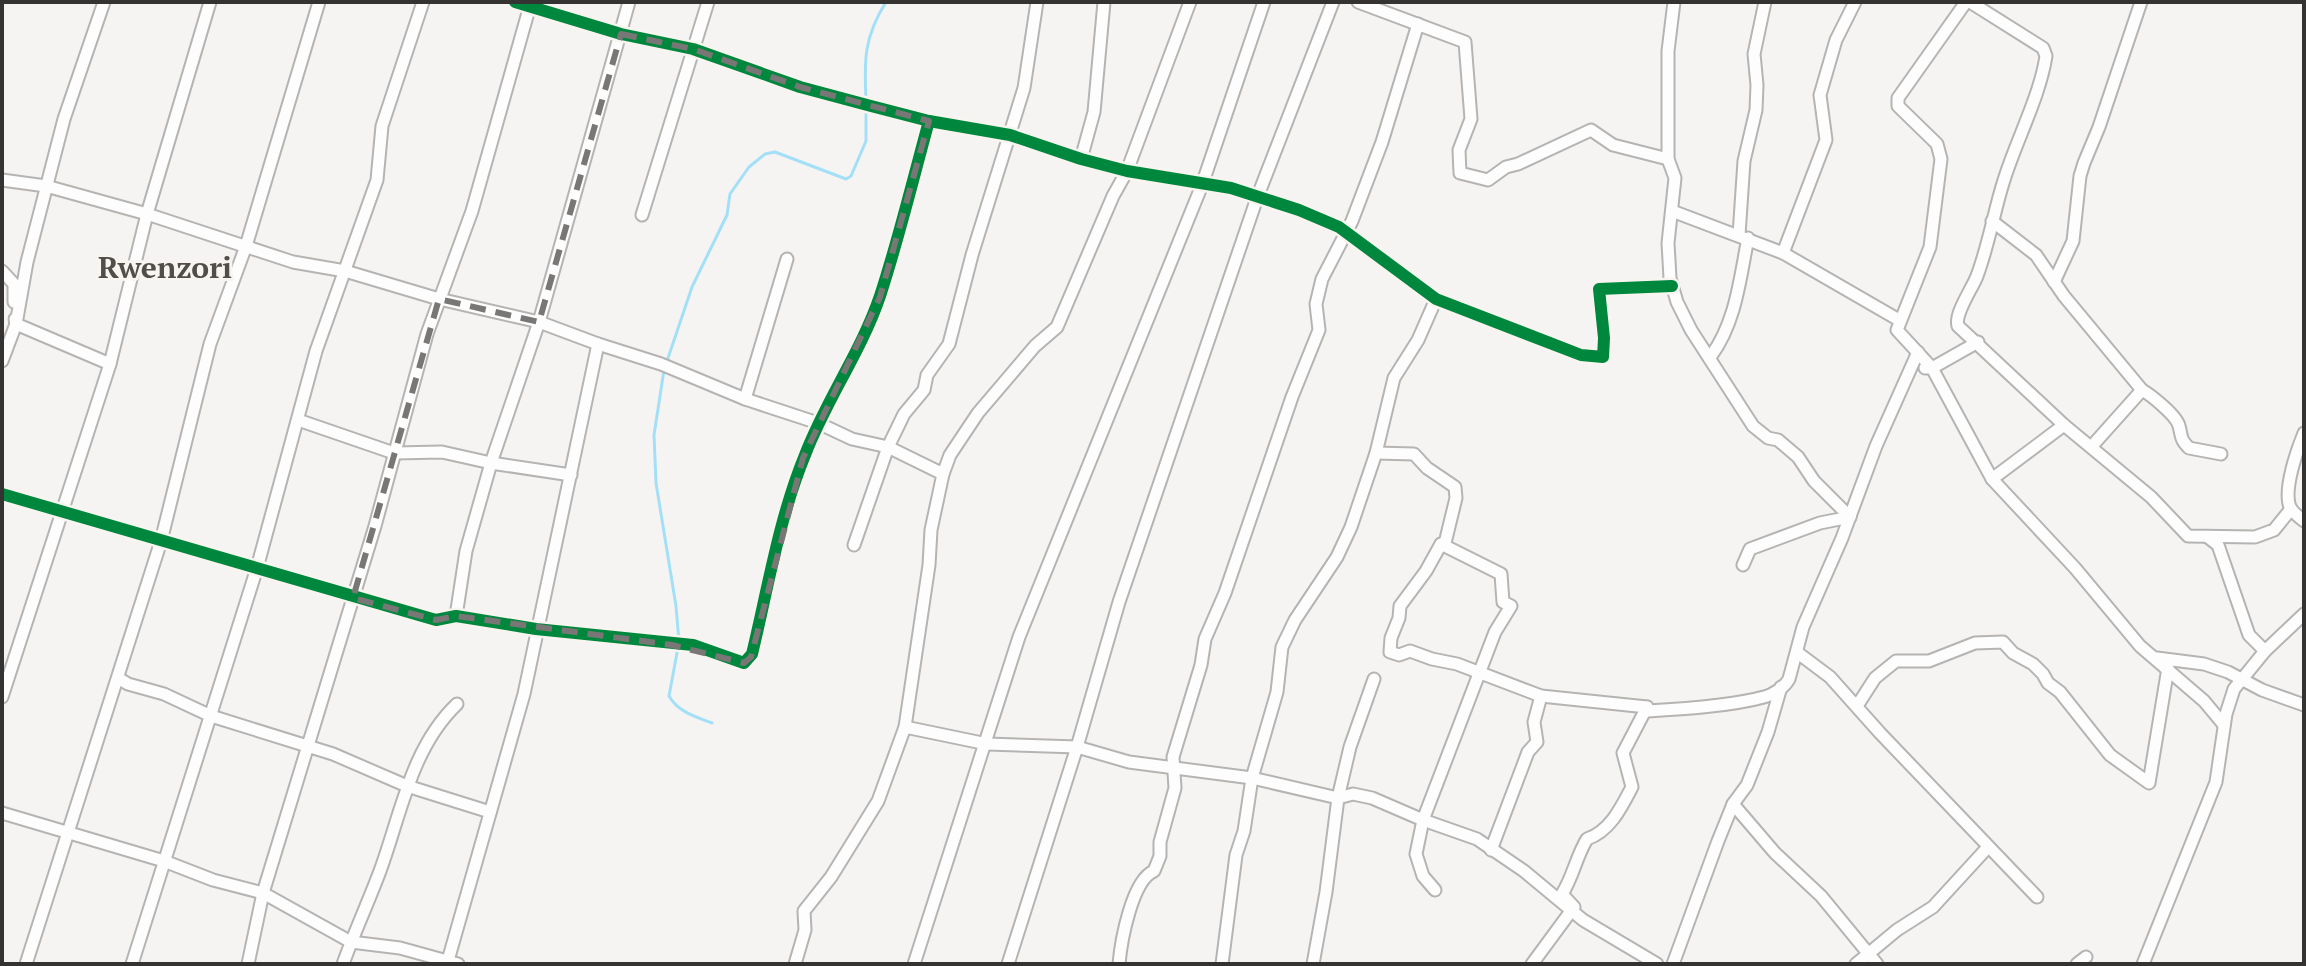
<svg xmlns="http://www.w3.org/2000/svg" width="2306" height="966" viewBox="0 0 2306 966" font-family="'PT Serif',serif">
  <rect width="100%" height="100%" fill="#f6f4f2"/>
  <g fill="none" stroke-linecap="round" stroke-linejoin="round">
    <g stroke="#a3e0f8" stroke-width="3">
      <path d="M 866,100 C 864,60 864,37 886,2"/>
      <path d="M 712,723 C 696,717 678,712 669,696 L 679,642 L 676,606 L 656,483 L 654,435 L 664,370 L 692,287 L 727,215 L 730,194 L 749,167 L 765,154 L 775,152 L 846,179 L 851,176 L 866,141 L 866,108"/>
    </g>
    <defs>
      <g id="street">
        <polyline points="515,2 621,34 693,49 800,87 871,106 929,121 1010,135 1081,159 1127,171 1231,188 1299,210 1339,227 1436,299 1581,355 1603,357 1604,338 1599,289 1672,286"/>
        <polyline points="1358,2 1465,42 1471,119 1459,150 1460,173 1488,180 1506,167 1518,164 1591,130 1613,145 1668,159"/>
        <polyline points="1674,2 1668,51 1668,159 1675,178 1668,243 1670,278 1677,302 1691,330 1753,426 1768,438 1778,440 1798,457 1814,481 1850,517"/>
        <polyline points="1966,2 1898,98 1898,106 1937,144 1941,159 1930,247 1897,330 1932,368 1992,479 2075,568 2140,646 2204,701 2224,725"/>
        <path d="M 1970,2 L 2043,48 L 2046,56 C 2040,96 2016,141 2004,180 C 1994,211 1989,244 1977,276 C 1972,289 1954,314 1958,326 L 2064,425 L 2151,497 L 2188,536 L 2255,537 L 2274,530 L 2291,509"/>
        <polyline points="1081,159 1094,112 1104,2"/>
        <polyline points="2,180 46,186 147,214 293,262 345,271 439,299 539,322 598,344 661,364 745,399 818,423 852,439 888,447 943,474"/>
        <polyline points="1672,211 1783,253 1899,320"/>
        <polyline points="642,215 708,2"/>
        <polyline points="1992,221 2036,255 2064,296 2142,390 2092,446"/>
        <polyline points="1739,235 1744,161 1756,110 1757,85 1754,54 1765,2"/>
        <polyline points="1783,253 1826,140 1820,95 1836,40 1855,2"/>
        <polyline points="2,271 14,284 14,302"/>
        <polyline points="2054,282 2073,241 2080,176 2084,163 2099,127 2141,2"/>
        <polyline points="15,319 16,324 110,364"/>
        <path d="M 1711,356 C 1736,322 1740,278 1748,238"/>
        <polyline points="2,361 16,324 27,262 64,119 104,2"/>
        <polyline points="1925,368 1932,368 1978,342"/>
        <path d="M 2142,390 C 2151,395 2177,416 2179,426 C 2182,437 2180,439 2189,448 L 2221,454"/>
        <polyline points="745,399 787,259"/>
        <polyline points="298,420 394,453 442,452 491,463 571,475"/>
        <path d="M 2304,433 C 2297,450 2283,490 2290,507 C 2293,513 2299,517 2304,521"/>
        <polyline points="1376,453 1414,454 1427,468 1455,487 1456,498 1445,543 1441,544 1501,574 1503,602 1511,606 1495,632 1423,820 1416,854 1423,876 1435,890"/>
        <polyline points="1992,479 2064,425"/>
        <path d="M 2,494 L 436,620 L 456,616 L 536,629 L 693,645 L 744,663 L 752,654 C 768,588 779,518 805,455 C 826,400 861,352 880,296 C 899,238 913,179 929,121"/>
        <polyline points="2209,538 2218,545 2249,635 2265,651"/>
        <path d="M 1441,544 L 1426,571 L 1400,606 L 1399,618 L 1391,638 L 1390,652 L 1399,655 L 1410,651 L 1432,659 L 1457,664 L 1541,696 L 1647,707 L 1648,711 C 1683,709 1731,706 1764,697 C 1773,695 1785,687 1789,679 L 1803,627 L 1842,538 L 1876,446 L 1918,352"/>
        <polyline points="854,545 888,447 904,414 924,390 927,375 949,344 972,255 1024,88 1037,2"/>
        <polyline points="1743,565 1750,549 1820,523 1850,517"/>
        <polyline points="456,616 466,551 491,463 539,322 629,2"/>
        <polyline points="1798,653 1830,677 1880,733 2037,897"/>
        <polyline points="2157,658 2204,664 2228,672 2262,690 2304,705"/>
        <polyline points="118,678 128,684 164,694 211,716 333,754 407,786 490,812"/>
        <polyline points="2,697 110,364 147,214 210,2"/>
        <polyline points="1857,706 1875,678 1896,661 1929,661 1975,643 2003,642 2013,653 2033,664 2043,674 2048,683 2060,692 2110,755 2149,783 2168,668"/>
        <polyline points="905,727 987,744 1077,747 1129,762 1252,778 1338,798 1353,794 1372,798 1423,820 1477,839 1524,871 1583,920 1657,964"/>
        <polyline points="1733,804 1775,853 1821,896 1877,964"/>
        <polyline points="2,813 164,861 213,880 263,893 351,942 400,948 458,964"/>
        <polyline points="1491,850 1528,752 1537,742 1534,722 1541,696"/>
        <polyline points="26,964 161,541 210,344 246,246 319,2"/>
        <polyline points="132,964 257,568 316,351 377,180 382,126 423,2"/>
        <polyline points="248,964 263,893 375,526 427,334 472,211 531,2"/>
        <path d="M 343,964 C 354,933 368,903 380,871 C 401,814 411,748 457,704"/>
        <polyline points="447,964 524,694 598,344"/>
        <polyline points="795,964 805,930 804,911 831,877 878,801 905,727 929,565 931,530 943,474 950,455 978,413 1035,346 1057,327 1113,196 1127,171 1190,2"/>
        <polyline points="914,964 1019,637 1202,185 1264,2"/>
        <polyline points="1008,964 1077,747 1119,602 1257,198 1333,2"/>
        <path d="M 1119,964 C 1121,941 1132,880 1154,871 L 1160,856 L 1160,842 L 1175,788 L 1173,757 L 1201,665 L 1205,639 L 1225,593 L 1292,397 L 1319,330 L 1316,304 L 1322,279 L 1352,221 L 1382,142 L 1418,24"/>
        <polyline points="1222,964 1236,855 1244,831 1252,778 1277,692 1282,647 1295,620 1337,557 1351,527 1376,453 1394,378 1418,340 1436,299"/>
        <polyline points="1313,964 1326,892 1338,798 1350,747 1374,679"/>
        <path d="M 1532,964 L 1574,907 L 1562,894 C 1573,877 1576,857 1587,839 C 1610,831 1621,808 1632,787 L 1623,753 L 1647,707"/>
        <polyline points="1673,964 1718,841 1733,804 1747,785 1768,732 1781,687"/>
        <polyline points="1856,964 1897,930 1933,907 1988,847"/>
        <polyline points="2077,964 2086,957"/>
        <polyline points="2143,964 2216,782 2226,714 2234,689 2265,651 2304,614"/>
      </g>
    </defs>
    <use href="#street" stroke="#b5b4b2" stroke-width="15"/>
    <use href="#street" stroke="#fefdfd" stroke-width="11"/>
    <defs>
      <g id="cycleway">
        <polyline points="515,2 621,34 693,49 800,87 871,106 929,121 1010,135 1081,159 1127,171 1231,188 1299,210 1339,227 1436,299 1581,355 1603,357 1604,338 1599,289 1672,286"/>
        <path d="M 2,494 L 436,620 L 456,616 L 536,629 L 693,645 L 744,663 L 752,654 C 768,588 779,518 805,455 C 826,400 861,352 880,296 C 899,238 913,179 929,121"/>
      </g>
    </defs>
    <use href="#cycleway" stroke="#f8f5f0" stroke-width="17"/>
    <use href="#cycleway" stroke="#00873e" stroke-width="12"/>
  </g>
  <path fill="none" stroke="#787775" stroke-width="6" stroke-dasharray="16 10" stroke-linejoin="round" d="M 621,34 L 693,49 L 800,87 L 929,121 L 880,297 L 803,458 L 751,657 L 744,663 L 672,645 L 456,616 L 436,620 L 353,598 L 439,299 L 539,322 Z"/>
  <g text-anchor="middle" stroke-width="6" stroke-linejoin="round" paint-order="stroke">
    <g font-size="30" font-weight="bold" fill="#514e4a" stroke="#f8f5f0">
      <text x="165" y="278">Rwenzori</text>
    </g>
  </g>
  <rect width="2306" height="966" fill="none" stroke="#343331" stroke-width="8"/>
</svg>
